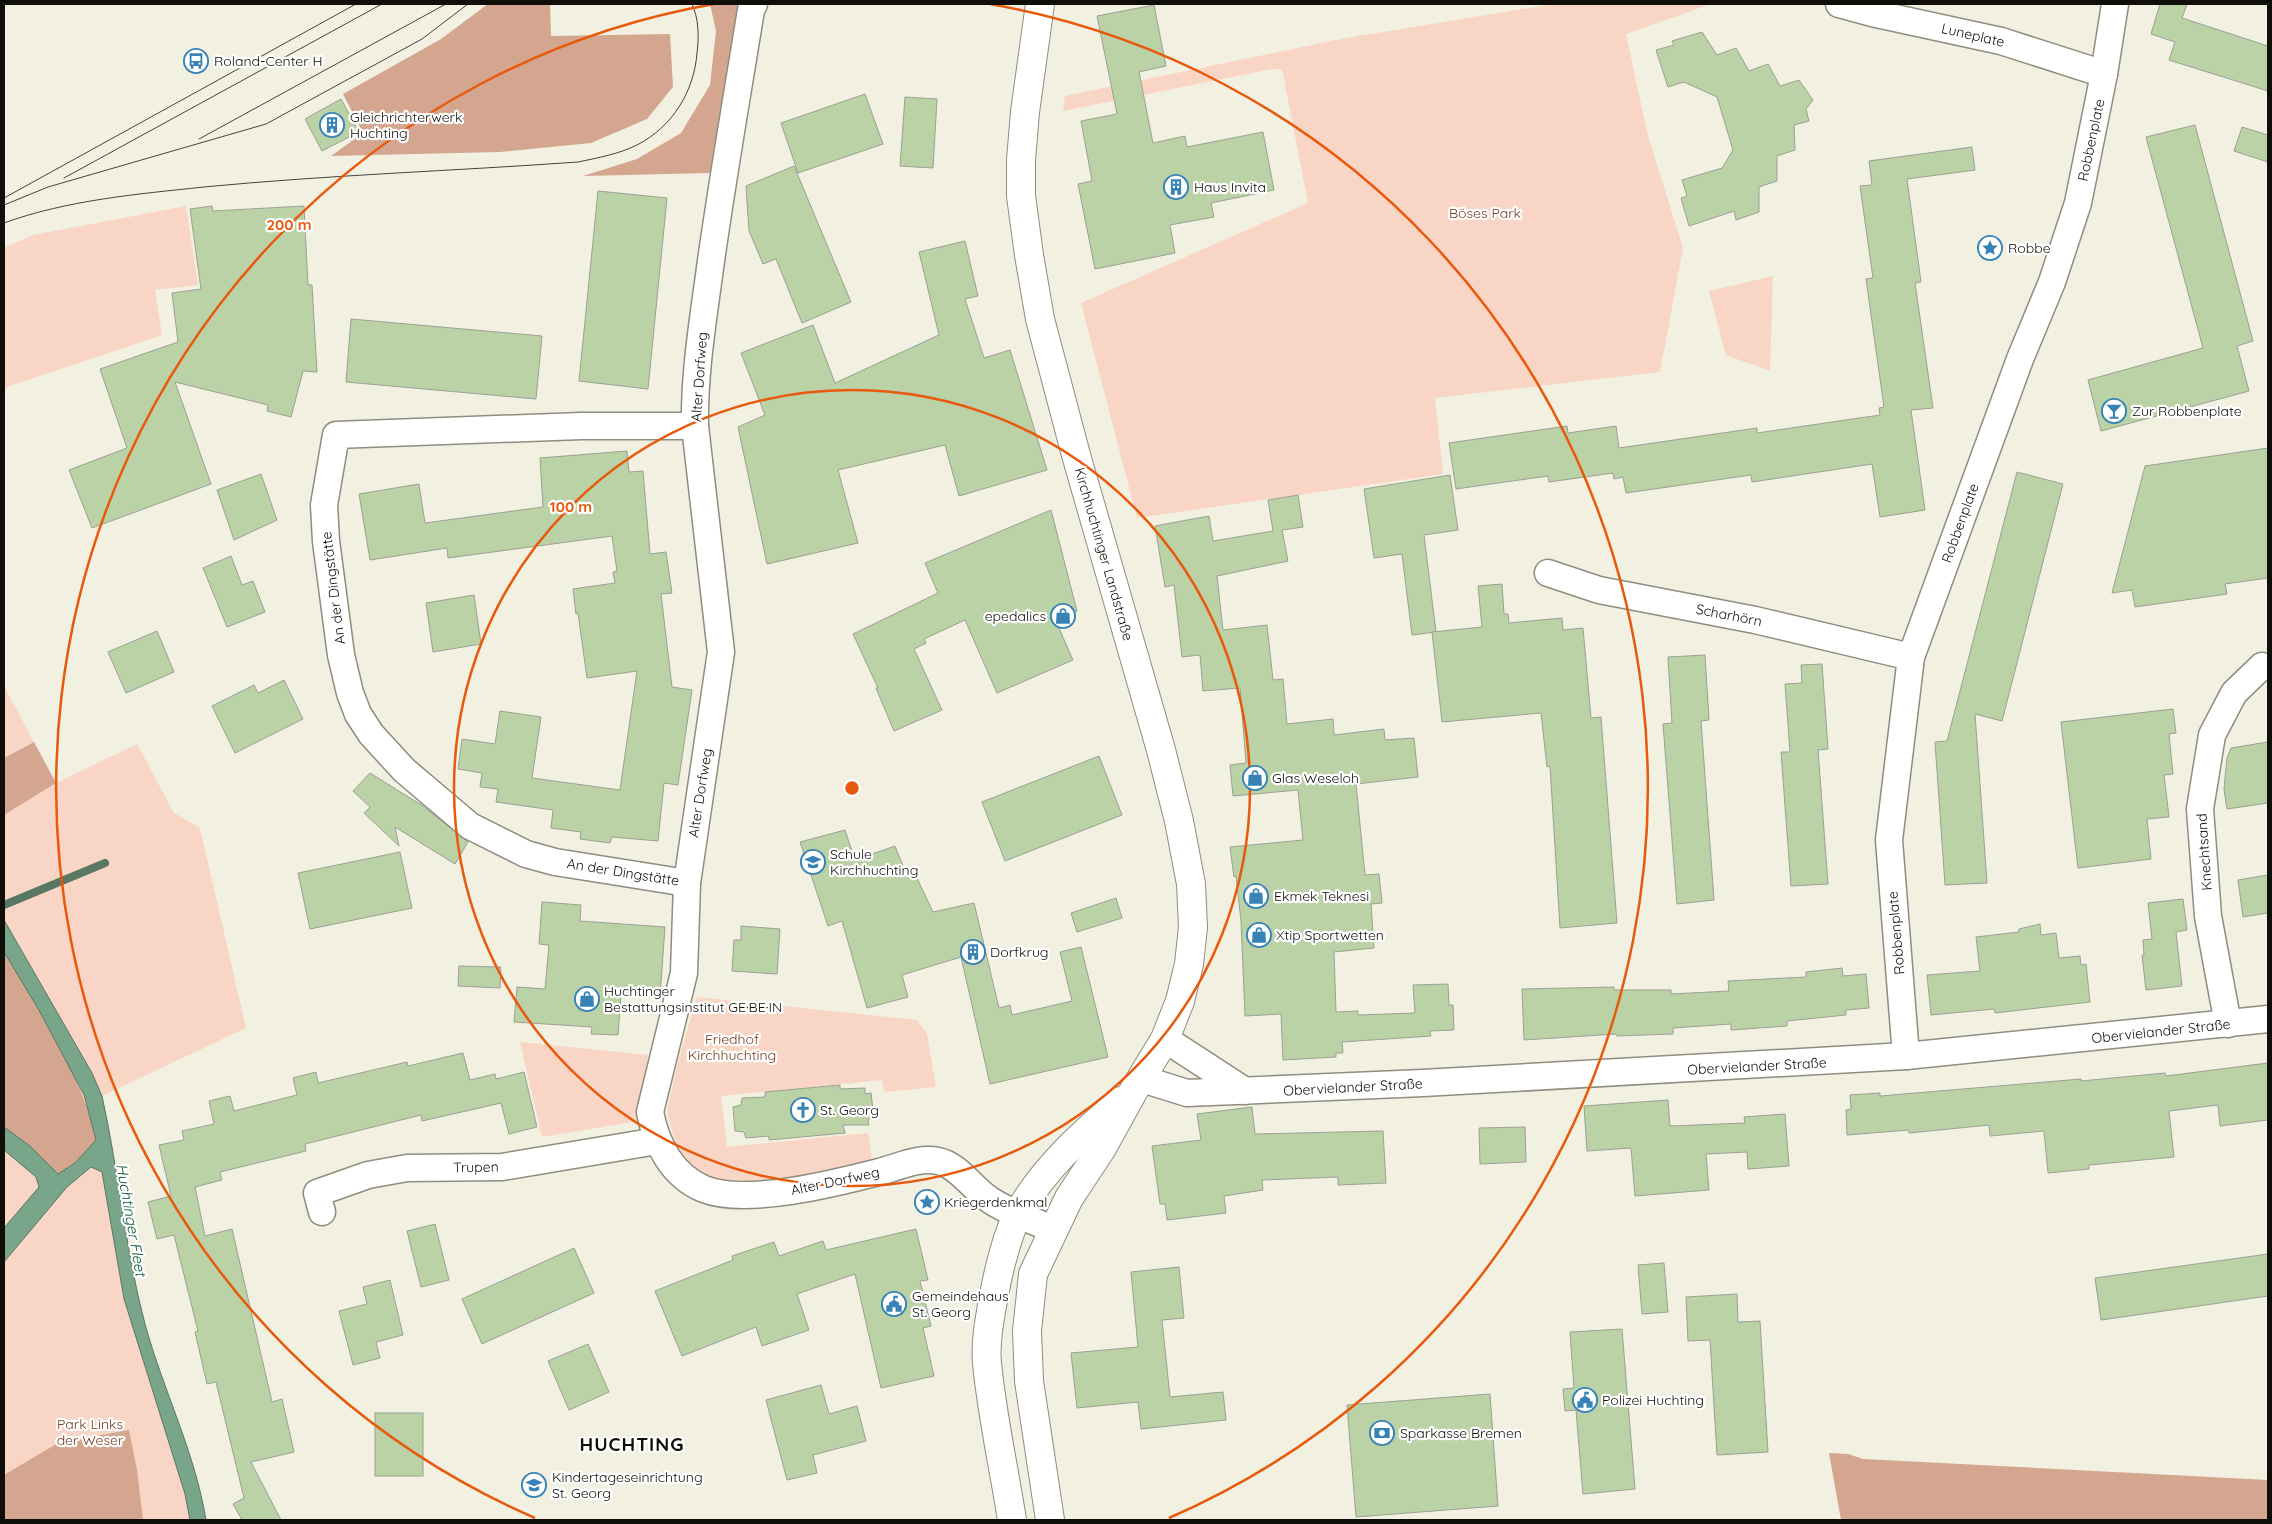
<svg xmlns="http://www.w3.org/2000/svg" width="2272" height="1524" viewBox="0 0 2272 1524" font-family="Quicksand,sans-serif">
  <rect width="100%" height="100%" fill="#f2f0e0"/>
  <g fill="#f9d5c5">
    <polygon points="1554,4 1711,4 1626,34 1648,136 1683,248 1660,372 1435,398 1443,474 1137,518 1081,303 1308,203 1282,69 1272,69 1063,111 1065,96 1346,38"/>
    <polygon points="186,206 198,285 155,290 162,335 4,388 4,248 33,235"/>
    <polygon points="1773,276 1770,371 1726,355 1709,291"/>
    <polygon points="4,686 34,742 4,758"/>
    <path d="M 137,744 L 174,813 L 200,828 L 246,1028 L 102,1096 C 119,1172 125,1250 145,1324 C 163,1390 195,1452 206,1520 L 4,1520 L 4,815 L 56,783 Z"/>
    <polygon points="697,997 917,1020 927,1034 936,1087 885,1092 882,1080 721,1096 727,1147 868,1133 872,1162 806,1177 755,1182 714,1178 686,1165 676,1145 667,1111 678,1062"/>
    <polygon points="520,1042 648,1055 639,1121 542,1137"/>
  </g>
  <g fill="#d4a690">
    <polygon points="488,4 550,4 551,36 670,34 673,87 647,119 591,143 500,152 331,156 363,133 343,94 441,39"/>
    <polygon points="710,4 740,4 710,173 583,176 637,159 681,133 710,85 716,31"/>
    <polygon points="34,742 56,783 4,815 4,758"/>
    <path d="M 4,952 C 40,1011 81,1072 96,1140 L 75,1163 L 58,1175 L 30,1146 L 4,1127 Z"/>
    <polygon points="129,1430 137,1470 143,1520 4,1520 4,1475 58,1443"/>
    <polygon points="1829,1453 1848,1454 1863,1459 2268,1480 2268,1520 1841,1520"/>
  </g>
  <path fill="#79a58a" stroke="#597863" d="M 4,920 L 92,1073 L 102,1096 C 119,1172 125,1249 145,1324 C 163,1390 195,1452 206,1520 L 190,1520 L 185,1494 L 124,1299 L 102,1172 L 91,1167 L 67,1187 L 4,1262 L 4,1228 L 39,1187 L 36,1177 L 4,1150 L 4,1127 L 30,1146 L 58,1174 L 75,1163 L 96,1140 L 84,1095 L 40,1012 L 4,952 Z"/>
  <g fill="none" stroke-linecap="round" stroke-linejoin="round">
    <polyline stroke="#597863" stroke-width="8" points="4,905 105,863"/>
  </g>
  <g fill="#bbd1a6" stroke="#9aa194">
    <polygon points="2160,4 2187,4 2182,18 2268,46 2268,91 2169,60 2175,42 2151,34"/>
    <polygon points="1154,5 1166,66 1139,72 1153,143 1185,136 1187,147 1263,132 1274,190 1211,203 1214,217 1170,225 1175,253 1095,269 1078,184 1092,181 1081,121 1117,114 1097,16"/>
    <polygon points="1702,32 1717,55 1736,48 1749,71 1768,64 1780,86 1799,80 1813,100 1806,109 1809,121 1794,125 1795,150 1777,156 1777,181 1759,187 1759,212 1736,220 1734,211 1689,226 1681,198 1687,196 1682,180 1722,168 1733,150 1717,97 1684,82 1668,87 1656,50 1674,45 1672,41"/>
    <polygon points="865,94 883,144 798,173 781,123"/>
    <polygon points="905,97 937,99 933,168 900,166"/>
    <polygon points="341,99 359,132 322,151 305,119"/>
    <polygon points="2195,125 2253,341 2237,346 2249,391 2101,431 2088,380 2203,348 2146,137"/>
    <polygon points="2242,127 2268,135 2268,162 2234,151"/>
    <polygon points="1972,147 1975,170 1907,179 1921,282 1915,283 1933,408 1911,410 1925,510 1880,517 1872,464 1752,482 1751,475 1626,493 1623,477 1614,479 1613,473 1549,482 1548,476 1456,489 1449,443 1567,426 1568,433 1616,426 1619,448 1757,428 1757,433 1880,415 1879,408 1884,407 1866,279 1873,278 1860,186 1872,185 1869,161"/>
    <polygon points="794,166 851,302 802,323 776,259 763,264 749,231 746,186"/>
    <polygon points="598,191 667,198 648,389 579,381"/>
    <polygon points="212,206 213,211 304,206 308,285 312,285 317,372 303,371 291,417 267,411 268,405 175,382 211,484 92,528 69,470 127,448 100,369 178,342 172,293 201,289 190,209"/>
    <polygon points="965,241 978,296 965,299 984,358 1010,350 1047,470 959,496 945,445 838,470 858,543 767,564 738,427 765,415 741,353 813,325 835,383 939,335 919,252"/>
    <polygon points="351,319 542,336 536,399 346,382"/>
    <polygon points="2268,448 2268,578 2225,584 2227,594 2135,607 2132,590 2112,593 2145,466"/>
    <polygon points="627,451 629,472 643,471 650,554 666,552 672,593 661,594 672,687 692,690 678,785 664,783 658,841 612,837 610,843 580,839 581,832 551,828 553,810 496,802 498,789 480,787 482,773 458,769 462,739 495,744 500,711 541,717 532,778 620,790 637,671 587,678 578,613 576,614 573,589 615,583 613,572 617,571 612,536 448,558 447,548 370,560 359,494 419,484 425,523 543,507 540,458"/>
    <polygon points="2017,472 2063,484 2002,721 1975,714 1987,883 1945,885 1935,742 1947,741"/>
    <polygon points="261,474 277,520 234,540 217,490"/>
    <polygon points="1450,475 1458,530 1424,535 1436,632 1412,635 1402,554 1374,558 1364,489"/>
    <polygon points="1298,495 1303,527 1282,530 1288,561 1217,576 1223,630 1267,625 1273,680 1283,679 1287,724 1333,719 1334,735 1384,729 1385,740 1414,738 1418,777 1356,784 1365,875 1379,874 1382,903 1371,904 1374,948 1334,952 1336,1012 1358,1011 1358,1015 1415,1013 1413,985 1448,984 1449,1005 1453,1005 1454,1030 1430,1031 1431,1036 1342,1042 1343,1053 1336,1053 1336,1057 1283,1060 1281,1014 1245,1016 1241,921 1236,876 1234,877 1230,847 1303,840 1298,790 1233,796 1230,765 1246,763 1240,688 1203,691 1200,655 1182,657 1174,585 1165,587 1155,526 1209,516 1213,541 1273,531 1268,500"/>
    <polygon points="1051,510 1077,611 1055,619 1073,660 997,693 965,620 924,639 926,643 914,649 942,710 894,731 876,688 878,688 853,634 938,593 925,563"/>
    <polygon points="231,556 242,585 253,581 265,612 227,627 203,568"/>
    <polygon points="1502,584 1504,614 1508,614 1509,623 1562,618 1563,630 1583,628 1591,718 1601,717 1617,923 1560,928 1550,766 1547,767 1541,713 1442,722 1432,632 1482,627 1478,586"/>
    <polygon points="474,595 481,644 433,652 426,603"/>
    <polygon points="157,631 174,672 126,693 108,652"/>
    <polygon points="1705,655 1709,720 1701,721 1714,900 1677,904 1663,724 1672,723 1668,657"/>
    <polygon points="1822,664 1828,749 1818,750 1828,884 1791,886 1781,752 1790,752 1785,684 1802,683 1801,665"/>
    <polygon points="284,680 303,719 235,753 212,706 254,685 258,693"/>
    <polygon points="2173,709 2176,733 2169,734 2173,774 2164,775 2169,817 2147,819 2151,859 2078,868 2061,722"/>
    <polygon points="2268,742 2268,803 2227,809 2224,789 2227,758 2231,748"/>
    <polygon points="1099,756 1122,815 1005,861 982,802"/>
    <polygon points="370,773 423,806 468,842 455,864 395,827 399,846 364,813 370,807 353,791"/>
    <polygon points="845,830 855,860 895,846 908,878 915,874 933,912 974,903 999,1008 1010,1005 1012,1015 1072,1001 1060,952 1081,947 1108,1057 990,1084 961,957 902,975 908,997 867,1008 842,921 828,926 800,842"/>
    <polygon points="400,852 412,908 310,929 298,873"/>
    <polygon points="2268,875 2268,913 2243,917 2238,880"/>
    <polygon points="1116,898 1122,918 1077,932 1071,913"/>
    <polygon points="2183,899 2187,930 2176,932 2182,986 2146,990 2142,955 2144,955 2143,940 2152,939 2148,903"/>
    <polygon points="542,902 581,905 580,921 665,927 660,997 621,995 618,1035 591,1034 592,1027 514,1022 517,987 545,989 549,945 539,944"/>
    <polygon points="2040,924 2041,935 2056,933 2059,958 2080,956 2081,965 2086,964 2090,1002 1995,1013 1994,1009 1931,1015 1927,975 1980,971 1976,937 2019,932 2019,929"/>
    <polygon points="741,926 780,929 777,974 732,971 734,940 741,940"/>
    <polygon points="459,966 501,967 500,988 458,986"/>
    <polygon points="1842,968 1843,976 1866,974 1869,1008 1846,1010 1846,1015 1787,1021 1787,1026 1731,1030 1731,1024 1673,1028 1673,1034 1617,1036 1616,1034 1524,1040 1522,989 1614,987 1614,990 1671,990 1671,994 1729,991 1728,981 1806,977 1806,972"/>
    <polygon points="463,1053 470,1080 495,1074 496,1079 524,1072 537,1127 509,1134 501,1103 422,1121 421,1115 305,1144 306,1151 220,1172 222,1180 195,1187 205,1236 232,1229 272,1402 282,1399 294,1452 251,1462 281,1520 242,1520 233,1504 244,1498 216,1382 207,1384 195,1332 198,1331 174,1235 157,1239 148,1202 171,1196 159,1145 184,1140 182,1131 214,1124 209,1101 230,1096 234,1111 297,1095 293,1078 316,1072 318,1083 407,1062 408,1066"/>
    <polygon points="2268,1063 2268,1120 2220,1126 2218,1105 2169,1111 2174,1157 2089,1165 2089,1169 2048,1173 2044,1131 1990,1136 1989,1125 1909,1133 1909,1130 1847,1135 1846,1110 1851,1109 1850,1095 1880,1093 1880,1096 2081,1079 2081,1081 2165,1073 2166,1076"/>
    <polygon points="840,1085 840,1089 865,1088 865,1094 871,1093 874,1118 868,1119 869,1125 843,1125 845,1133 769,1140 769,1136 746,1138 744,1132 735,1131 733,1107 741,1105 742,1098 765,1097 765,1092"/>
    <polygon points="1668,1100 1670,1126 1745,1123 1744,1117 1785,1114 1789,1166 1748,1169 1747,1152 1706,1154 1709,1190 1635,1196 1631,1148 1587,1151 1584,1106"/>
    <polygon points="1252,1107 1255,1134 1383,1131 1386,1183 1338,1185 1338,1177 1262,1180 1263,1190 1224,1196 1226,1213 1167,1220 1165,1204 1160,1204 1152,1146 1201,1140 1197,1114"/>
    <polygon points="1525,1127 1526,1162 1480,1164 1479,1128"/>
    <polygon points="435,1224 449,1280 421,1287 407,1231"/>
    <polygon points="916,1229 928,1280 920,1281 931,1326 923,1328 934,1376 881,1388 855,1274 797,1294 809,1330 762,1346 756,1327 682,1356 655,1291 733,1260 732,1256 774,1242 779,1256 823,1241 826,1250"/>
    <polygon points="574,1248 594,1293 482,1344 462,1299"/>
    <polygon points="2268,1254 2268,1296 2101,1320 2095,1278"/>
    <polygon points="1664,1263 1668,1312 1642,1314 1638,1265"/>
    <polygon points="1179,1267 1184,1318 1162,1320 1170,1397 1223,1392 1226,1420 1141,1429 1138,1402 1077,1408 1071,1353 1138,1347 1131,1272"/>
    <polygon points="390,1280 403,1335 376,1342 380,1358 353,1365 339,1311 367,1304 363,1287"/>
    <polygon points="1737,1294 1738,1322 1760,1321 1768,1452 1717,1455 1710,1340 1688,1341 1686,1297"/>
    <polygon points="1622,1329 1635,1489 1583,1494 1576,1410 1565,1411 1563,1389 1574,1388 1570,1332"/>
    <polygon points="588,1344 609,1392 569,1410 548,1361"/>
    <polygon points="821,1385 829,1414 857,1406 866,1441 813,1455 817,1473 787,1480 766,1400"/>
    <polygon points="1490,1394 1498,1506 1356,1517 1347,1405"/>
    <rect x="375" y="1413" width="48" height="63"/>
  </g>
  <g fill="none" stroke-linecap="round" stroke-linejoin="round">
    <defs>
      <g id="street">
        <path d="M 754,4 L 751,10 C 737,96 722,182 710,268 C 703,321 694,373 695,426 L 721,652 L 687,883 L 684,973 L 650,1112 C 656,1144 672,1176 704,1189 C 746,1206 836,1183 879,1172 C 899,1167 918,1157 938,1161 C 956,1164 972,1187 986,1197 C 1002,1210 1035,1221 1054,1230"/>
        <polyline points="1839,4 1872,13 2001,41 2104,74"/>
        <polyline points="1548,573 1599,590 1755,620 1911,657"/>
        <polyline points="687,883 555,862 526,854 470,826 404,770 371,734 358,714 350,693 341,655 326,541 324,505 336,435 581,426 695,426"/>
        <polyline points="2228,1024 2208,916 2200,809 2212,735 2234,693 2262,666"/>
        <polyline points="1165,1039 1245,1091"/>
        <polyline points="1906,1056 1889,840 1911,657 2020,359 2052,282 2078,203 2104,74 2115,4"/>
        <polyline points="1142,1079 1187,1093 1423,1083 1906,1056 2268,1019"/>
        <polyline points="322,1212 317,1193 368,1175 407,1168 502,1167 657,1141"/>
      </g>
      <g id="secondary">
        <polyline points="1040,4 1025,112 1021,160 1021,196 1029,255 1040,319 1076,455 1161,750 1179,821 1191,884 1193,927 1189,964 1180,1001 1165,1039 1134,1090 1102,1148 1069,1198 1033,1274 1027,1331 1029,1381 1050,1520"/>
        <path d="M 1012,1520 C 1004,1468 992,1416 987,1363 C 985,1341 990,1317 994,1295 C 998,1273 1008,1231 1019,1212 C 1045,1167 1082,1134 1121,1101"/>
      </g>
    </defs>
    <use href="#street" stroke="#8e8d7e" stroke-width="29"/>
    <use href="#secondary" stroke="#8e8d7e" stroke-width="30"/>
    <use href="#street" stroke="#fff" stroke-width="26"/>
    <use href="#secondary" stroke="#fff" stroke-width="28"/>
    <g stroke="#45443c" stroke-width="1">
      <polyline points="199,139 446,4"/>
      <polyline points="64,178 382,4"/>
      <polyline points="4,198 356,4"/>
      <polyline points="4,205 48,187 266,124 422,39 468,4"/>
      <path d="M 4,223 C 67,200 138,194 204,187 C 328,175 453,171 578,162 C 597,158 619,154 637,145 C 672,127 694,92 697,53 C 699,37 699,19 692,4"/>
    </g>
  </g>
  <g fill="none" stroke="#e8590c" stroke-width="2.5">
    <circle cx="852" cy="788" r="398"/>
    <path d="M535 1518A796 796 0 0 1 714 4M990 4A796 796 0 0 1 1169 1518"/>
  </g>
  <defs>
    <symbol id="bus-ring" viewBox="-11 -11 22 22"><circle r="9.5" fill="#fff" stroke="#3783b6" stroke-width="1.5"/><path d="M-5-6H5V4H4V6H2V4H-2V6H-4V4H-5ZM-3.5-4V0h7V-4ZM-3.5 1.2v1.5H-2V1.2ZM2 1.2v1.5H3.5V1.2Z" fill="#3783b6"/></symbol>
    <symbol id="building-ring" viewBox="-11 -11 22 22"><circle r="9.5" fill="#fff" stroke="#3783b6" stroke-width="1.5"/><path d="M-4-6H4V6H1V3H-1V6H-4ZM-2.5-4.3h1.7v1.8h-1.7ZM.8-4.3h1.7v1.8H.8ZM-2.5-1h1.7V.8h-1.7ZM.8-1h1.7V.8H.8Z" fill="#3783b6"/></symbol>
    <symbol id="sight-ring" viewBox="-11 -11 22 22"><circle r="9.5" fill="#fff" stroke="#3783b6" stroke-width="1.5"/><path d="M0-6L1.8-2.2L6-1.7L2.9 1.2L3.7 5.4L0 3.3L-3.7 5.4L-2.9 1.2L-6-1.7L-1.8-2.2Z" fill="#3783b6"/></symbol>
    <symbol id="bar-ring" viewBox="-11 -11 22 22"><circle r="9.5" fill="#fff" stroke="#3783b6" stroke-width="1.5"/><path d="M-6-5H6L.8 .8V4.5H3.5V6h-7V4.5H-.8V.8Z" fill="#3783b6"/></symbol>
    <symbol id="shop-ring" viewBox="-11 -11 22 22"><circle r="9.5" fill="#fff" stroke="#3783b6" stroke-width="1.5"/><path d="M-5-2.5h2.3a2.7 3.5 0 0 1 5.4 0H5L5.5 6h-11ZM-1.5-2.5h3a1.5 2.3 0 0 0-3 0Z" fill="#3783b6"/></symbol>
    <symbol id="school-ring" viewBox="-11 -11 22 22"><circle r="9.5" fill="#fff" stroke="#3783b6" stroke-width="1.5"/><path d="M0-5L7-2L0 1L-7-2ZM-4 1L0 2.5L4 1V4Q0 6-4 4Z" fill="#3783b6"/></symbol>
    <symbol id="church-ring" viewBox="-11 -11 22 22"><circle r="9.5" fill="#fff" stroke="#3783b6" stroke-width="1.5"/><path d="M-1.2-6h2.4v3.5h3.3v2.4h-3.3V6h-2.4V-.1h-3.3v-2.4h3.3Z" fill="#3783b6"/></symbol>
    <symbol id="civic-ring" viewBox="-11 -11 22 22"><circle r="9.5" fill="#fff" stroke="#3783b6" stroke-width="1.5"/><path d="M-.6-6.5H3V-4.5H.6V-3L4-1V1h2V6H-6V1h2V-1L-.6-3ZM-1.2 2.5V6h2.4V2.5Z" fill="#3783b6"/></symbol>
    <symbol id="bank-ring" viewBox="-11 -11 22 22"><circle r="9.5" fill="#fff" stroke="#3783b6" stroke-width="1.5"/><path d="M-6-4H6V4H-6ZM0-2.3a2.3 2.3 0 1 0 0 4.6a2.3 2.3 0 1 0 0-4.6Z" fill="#3783b6"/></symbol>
  </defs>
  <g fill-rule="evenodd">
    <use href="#bus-ring" x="182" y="47" width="28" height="28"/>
    <use href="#building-ring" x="318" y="111" width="28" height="28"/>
    <use href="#building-ring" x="1162" y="173" width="28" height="28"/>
    <use href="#sight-ring" x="1976" y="234" width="28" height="28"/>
    <use href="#bar-ring" x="2100" y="397" width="28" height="28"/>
    <use href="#shop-ring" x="1049" y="602" width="28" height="28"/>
    <use href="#shop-ring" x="1241" y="764" width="28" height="28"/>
    <use href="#school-ring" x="799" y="848" width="28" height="28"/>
    <use href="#shop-ring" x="1242" y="882" width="28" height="28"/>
    <use href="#shop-ring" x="1245" y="921" width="28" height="28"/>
    <use href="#building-ring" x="959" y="938" width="28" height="28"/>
    <use href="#shop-ring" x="573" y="985" width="28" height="28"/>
    <use href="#church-ring" x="789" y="1096" width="28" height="28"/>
    <use href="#sight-ring" x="913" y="1188" width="28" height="28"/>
    <use href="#civic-ring" x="880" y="1290" width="28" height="28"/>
    <use href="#civic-ring" x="1571" y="1386" width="28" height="28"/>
    <use href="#bank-ring" x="1368" y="1419" width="28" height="28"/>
    <use href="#school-ring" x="520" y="1471" width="28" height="28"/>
  </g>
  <g text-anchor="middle" stroke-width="4.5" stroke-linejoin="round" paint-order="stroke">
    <g font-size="14" fill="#0f0e09" stroke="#fff">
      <text transform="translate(1973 35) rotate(13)" y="5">Luneplate</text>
      <text transform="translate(2091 140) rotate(-78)" y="5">Robbenplate</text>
      <text transform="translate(699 377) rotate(-86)" y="5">Alter Dorfweg</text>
      <text transform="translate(1960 523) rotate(-70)" y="5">Robbenplate</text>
      <text transform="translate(1104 554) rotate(74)" y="5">Kirchhuchtinger Landstraße</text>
      <text transform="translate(333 588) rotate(-97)" y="5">An der Dingstätte</text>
      <text transform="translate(1729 615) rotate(11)" y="5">Scharhörn</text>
      <text transform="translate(700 793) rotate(-81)" y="5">Alter Dorfweg</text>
      <text transform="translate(2204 852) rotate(-94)" y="5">Knechtsand</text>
      <text transform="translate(623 872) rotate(9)" y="5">An der Dingstätte</text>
      <text transform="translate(1896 933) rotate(-95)" y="5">Robbenplate</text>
      <text transform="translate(2161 1031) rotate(-6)" y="5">Obervielander Straße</text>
      <text transform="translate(1757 1066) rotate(-3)" y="5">Obervielander Straße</text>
      <text transform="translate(1353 1087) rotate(-3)" y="5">Obervielander Straße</text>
      <text transform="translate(476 1167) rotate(-1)" y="5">Trupen</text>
      <text transform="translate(835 1181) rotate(-12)" y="5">Alter Dorfweg</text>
    </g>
    <g font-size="14" fill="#0f0e09" stroke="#fff" text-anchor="start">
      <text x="214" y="66">Roland-Center H</text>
      <text x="350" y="122">Gleichrichterwerk<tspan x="350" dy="16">Huchting</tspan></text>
      <text x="1194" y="192">Haus Invita</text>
      <text x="2008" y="253">Robbe</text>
      <text x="2132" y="416">Zur Robbenplate</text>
      <text x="1046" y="621" text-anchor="end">epedalics</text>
      <text x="1272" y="783">Glas Weseloh</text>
      <text x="830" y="859">Schule<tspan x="830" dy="16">Kirchhuchting</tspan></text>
      <text x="1274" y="901">Ekmek Teknesi</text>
      <text x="1276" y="940">Xtip Sportwetten</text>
      <text x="990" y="957">Dorfkrug</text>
      <text x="604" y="996">Huchtinger<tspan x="604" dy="16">Bestattungsinstitut GE·BE·IN</tspan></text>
      <text x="820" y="1115">St. Georg</text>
      <text x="944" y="1207">Kriegerdenkmal</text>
      <text x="912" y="1301">Gemeindehaus<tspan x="912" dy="16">St. Georg</tspan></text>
      <text x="1602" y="1405">Polizei Huchting</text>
      <text x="1400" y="1438">Sparkasse Bremen</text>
      <text x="552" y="1482">Kindertageseinrichtung<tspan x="552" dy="16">St. Georg</tspan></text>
    </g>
    <g font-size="14" fill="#743a1c" stroke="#fff">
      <text x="1485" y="218">Böses Park</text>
      <text x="732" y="1044">Friedhof<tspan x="732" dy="16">Kirchhuchting</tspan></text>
      <text x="90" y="1429">Park Links<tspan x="90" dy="16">der Weser</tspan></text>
    </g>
    <g font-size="15" font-style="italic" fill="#0b5936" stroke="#fff">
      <text transform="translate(131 1220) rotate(80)" y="5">Huchtinger Fleet</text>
    </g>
    <g font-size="19" font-weight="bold" letter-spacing="1" fill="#0f0e09" stroke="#fff">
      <text x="632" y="1451">HUCHTING</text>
    </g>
  </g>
  <circle cx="852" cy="788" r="8" fill="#e8590c" stroke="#fff" stroke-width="2.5"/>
  <g font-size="15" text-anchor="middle" font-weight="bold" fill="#e8590c" stroke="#fff" stroke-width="4.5" stroke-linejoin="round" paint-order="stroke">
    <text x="289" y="230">200 m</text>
    <text x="571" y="512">100 m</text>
  </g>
  <rect width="2272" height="1524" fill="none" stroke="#0f0e09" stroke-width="10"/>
</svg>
